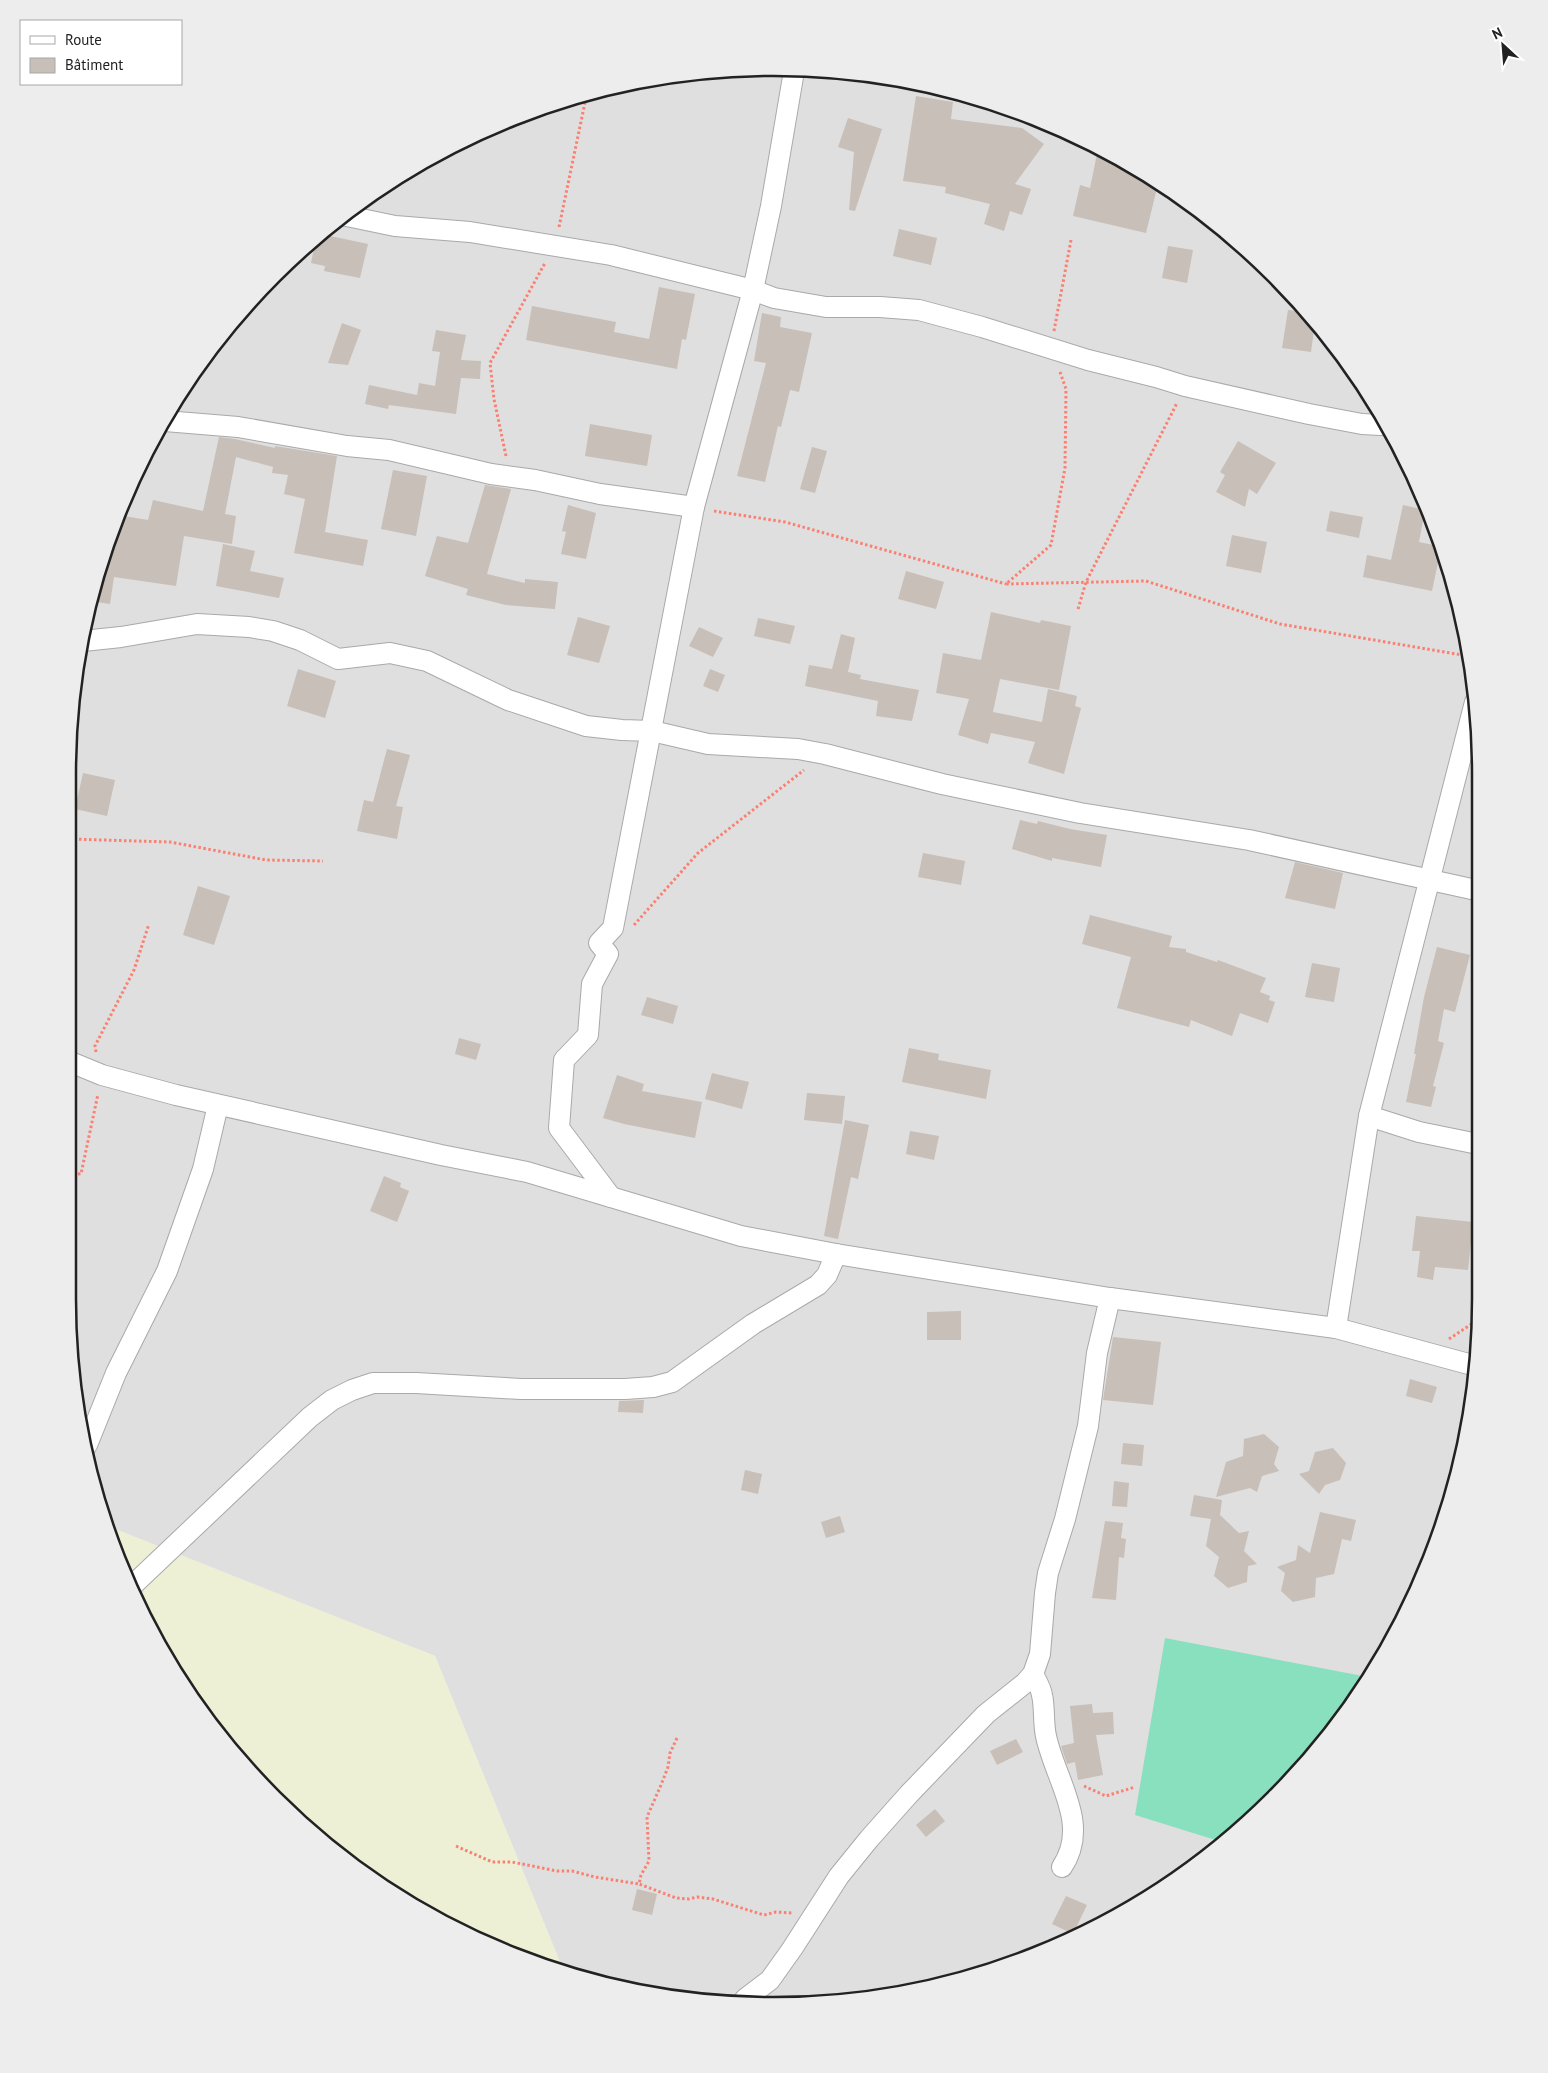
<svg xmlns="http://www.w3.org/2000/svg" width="1548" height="2073" viewBox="0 0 1548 2073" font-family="'PT Sans',sans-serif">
  <rect width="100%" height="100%" fill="#f2efe9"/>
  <polygon fill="#e0dfdf" points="728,69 866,74 1001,105 1127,162 1240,243 1335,344 1427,503 1474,682 1479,1346 1456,1482 1386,1652 1305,1765 1204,1860 1044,1952 912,1992 821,2004 636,1992 562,1967 435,1656 110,1527 92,1482 68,1299 69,728 92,591 121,503 187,381 274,275 344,213 462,140 591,92"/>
  <polygon fill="#eef0d5" points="110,1527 435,1656 562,1967 461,1933 344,1860 275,1799 162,1652"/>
  <polygon fill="#88e0be" points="1165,1638 1368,1677 1305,1765 1222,1842 1135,1815"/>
  <g fill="#c7bfb8">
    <polygon points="916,96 953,102 951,119 1022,128 1044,144 1015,184 1031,189 1022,215 1010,211 1004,231 984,224 990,204 945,193 946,187 903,181"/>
    <polygon points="848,118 882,129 855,211 849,210 854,152 838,147"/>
    <polygon points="1098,149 1128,162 1158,184 1146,233 1073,216 1080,185 1090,188"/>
    <polygon points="899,229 937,238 931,265 893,256"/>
    <polygon points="321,234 368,244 360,278 324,271 325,266 311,263 316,238"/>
    <polygon points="1168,246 1193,250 1187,283 1162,278"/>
    <polygon points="659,287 695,294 686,340 682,339 677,369 526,340 532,306 616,322 614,332 649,339"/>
    <polygon points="1288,310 1305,312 1315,323 1311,352 1282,348"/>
    <polygon points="762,313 781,317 780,327 812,333 799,392 790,390 781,427 778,426 765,482 737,476 766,363 754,361"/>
    <polygon points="342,323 361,330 348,365 328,363"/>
    <polygon points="436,330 466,335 461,360 481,361 480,379 461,378 456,414 389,405 388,409 365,404 369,385 417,395 419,383 435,386 440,352 432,351"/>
    <polygon points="590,424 652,435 647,466 585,456"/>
    <polygon points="219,437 235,439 275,448 275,446 337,456 325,532 368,540 363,566 294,553 305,499 284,494 288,475 272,473 273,467 236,457 225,514 236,516 232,544 184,536 176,586 114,577 110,604 90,601 94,583 97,584 100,566 118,515 148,520 153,500 203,511"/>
    <polygon points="1238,441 1276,463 1257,494 1249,489 1245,507 1216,492 1225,475 1220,472"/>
    <polygon points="812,447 827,451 815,493 800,489"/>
    <polygon points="393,470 427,476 416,536 381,529"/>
    <polygon points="485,485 511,489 487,574 525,583 525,579 558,582 555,609 506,605 466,595 468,589 425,576 437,536 468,543"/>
    <polygon points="568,505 596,513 586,559 561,554 566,532 562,531"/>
    <polygon points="1403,505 1425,510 1419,542 1438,546 1440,553 1432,591 1363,577 1367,555 1391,560"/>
    <polygon points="1330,511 1363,517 1359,538 1326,531"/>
    <polygon points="1232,535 1267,542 1261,573 1226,566"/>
    <polygon points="223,544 255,551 250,571 284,578 279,598 216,586"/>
    <polygon points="906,571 944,582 936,609 898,599"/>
    <polygon points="991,612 1040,623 1041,620 1071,626 1059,690 1000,679 993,712 1042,722 1048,689 1077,696 1075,706 1081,708 1064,774 1028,763 1035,742 991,733 988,744 958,735 969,699 936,693 943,653 981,660"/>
    <polygon points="578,617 610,626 599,663 567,655"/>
    <polygon points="758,618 795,626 790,644 754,636"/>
    <polygon points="699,627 723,638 713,657 689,646"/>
    <polygon points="841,634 855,638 848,672 861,675 860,679 919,690 912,721 876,716 878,701 805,686 809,665 832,669"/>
    <polygon points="298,669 336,681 325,718 287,706"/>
    <polygon points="710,669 725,675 718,692 703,686"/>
    <polygon points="387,749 410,755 396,806 403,807 397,839 357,831 364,800 373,802"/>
    <polygon points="83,773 115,780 107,816 75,809"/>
    <polygon points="1020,820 1037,824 1038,821 1070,829 1107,835 1101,867 1052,858 1052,861 1012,849"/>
    <polygon points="923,853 965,861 961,885 918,877"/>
    <polygon points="1295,862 1343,873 1335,909 1285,898"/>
    <polygon points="198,886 230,896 214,945 183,935"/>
    <polygon points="1090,915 1172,936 1169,947 1186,949 1186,952 1217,962 1218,960 1266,978 1260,992 1270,996 1269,1000 1275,1002 1268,1023 1240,1013 1232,1036 1191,1020 1189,1027 1117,1008 1131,957 1082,944"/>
    <polygon points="1437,947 1470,955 1455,1012 1444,1009 1438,1041 1444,1043 1433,1086 1436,1087 1431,1107 1406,1102 1416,1054 1414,1054 1424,997"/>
    <polygon points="1312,963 1340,968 1334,1002 1305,997"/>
    <polygon points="647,997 678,1006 673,1024 641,1015"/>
    <polygon points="459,1038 481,1044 476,1060 455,1054"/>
    <polygon points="909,1048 939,1054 938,1060 991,1070 986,1099 902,1082"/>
    <polygon points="712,1073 749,1082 742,1109 705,1099"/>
    <polygon points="617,1075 644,1084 642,1091 702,1102 695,1138 624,1124 603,1118"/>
    <polygon points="807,1093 845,1096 842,1124 804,1120"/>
    <polygon points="845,1120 869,1125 858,1179 851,1177 838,1239 824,1236"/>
    <polygon points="910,1131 939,1136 934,1160 906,1154"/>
    <polygon points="384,1176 401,1183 400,1187 409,1191 397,1222 370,1211"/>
    <polygon points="1416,1216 1473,1222 1468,1270 1435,1267 1433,1280 1417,1277 1420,1251 1412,1251"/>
    <polygon points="961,1311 961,1340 927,1340 927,1312"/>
    <polygon points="1113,1337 1161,1342 1153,1405 1103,1400"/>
    <polygon points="1410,1379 1437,1387 1432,1403 1406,1396"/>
    <polygon points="644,1400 643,1413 618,1412 619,1401"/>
    <polygon points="1264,1434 1279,1447 1274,1464 1279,1471 1262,1476 1257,1492 1250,1488 1216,1497 1226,1462 1243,1456 1244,1439"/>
    <polygon points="1123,1443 1144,1445 1142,1466 1121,1464"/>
    <polygon points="1333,1448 1346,1463 1340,1480 1325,1485 1319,1494 1299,1474 1309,1471 1315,1452"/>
    <polygon points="745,1470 762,1474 758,1494 741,1490"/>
    <polygon points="1114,1481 1129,1483 1127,1507 1112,1506"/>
    <polygon points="1194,1495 1222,1500 1220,1515 1239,1533 1249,1531 1244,1551 1257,1564 1248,1566 1247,1582 1228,1588 1214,1576 1219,1557 1206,1546 1211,1519 1190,1516"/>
    <polygon points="1320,1512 1356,1520 1351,1541 1342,1539 1334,1574 1316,1578 1315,1597 1293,1602 1281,1591 1285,1573 1277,1567 1296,1560 1298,1545 1310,1553"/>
    <polygon points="840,1516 845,1532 826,1538 821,1522"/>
    <polygon points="1105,1521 1123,1523 1121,1538 1126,1539 1124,1558 1119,1557 1116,1600 1092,1598"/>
    <polygon points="1092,1704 1093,1713 1113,1712 1114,1734 1096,1735 1103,1775 1078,1780 1075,1762 1067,1764 1061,1746 1074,1743 1070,1706"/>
    <polygon points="1016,1739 1023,1752 997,1765 990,1751"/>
    <polygon points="935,1809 945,1821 926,1837 916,1825"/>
    <polygon points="637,1889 657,1894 652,1915 632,1910"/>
    <polygon points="1066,1896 1087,1905 1073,1934 1052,1924"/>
  </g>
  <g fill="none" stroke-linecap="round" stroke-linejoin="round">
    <defs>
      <g id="street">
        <polyline points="342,215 395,226 470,232 611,255 753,290 774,298 826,307 880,307 919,310 982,327 1088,360 1156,377 1185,386 1309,414 1362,424 1381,425"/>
        <polyline points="165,421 238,427 347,446 389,450 491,474 535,480 600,494 694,507"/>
        <polyline points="83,641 121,637 197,624 249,627 273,631 300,640 338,659 390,653 427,661 508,700 586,726 622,730 652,731 708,744 798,749 825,754 942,784 994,795 1080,813 1249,840 1476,890"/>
        <polyline points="68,1061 102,1075 176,1095 441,1155 527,1172 741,1236 836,1254 1110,1298 1336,1328 1476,1366"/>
        <polyline points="1369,1116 1419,1132 1478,1144"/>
        <polyline points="611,1197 559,1128 564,1060 588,1035 592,984 608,954 599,943 613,928 694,507 753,290 771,206 794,71"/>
        <polyline points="1336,1328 1369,1116 1475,702"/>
        <polyline points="87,1445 116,1373 167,1271 203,1169 218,1105"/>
        <polyline points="134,1584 310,1417 332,1400 352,1390 373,1383 416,1383 521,1389 625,1389 653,1387 672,1382 753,1324 818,1285 827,1275 836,1254"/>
        <path d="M 1033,1674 C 1036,1680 1041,1688 1042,1695 C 1045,1708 1043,1723 1046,1736 C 1055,1780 1091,1824 1062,1867"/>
        <polyline points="745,1999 770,1980 792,1949 839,1876 869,1839 909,1794 986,1714 1025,1683 1033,1674 1040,1654 1045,1593 1048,1573 1065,1519 1088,1426 1097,1353 1110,1298"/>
      </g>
    </defs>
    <use href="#street" stroke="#a9a9a9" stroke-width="22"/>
    <g stroke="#fa8072" stroke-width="3" stroke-dasharray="2.5 2.5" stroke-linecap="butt">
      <polyline points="559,227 587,93"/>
      <polyline points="1054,331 1071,240"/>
      <polyline points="1060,372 1066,389 1065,468 1051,545 1006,584 1146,581 1280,624 1468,656"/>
      <polyline points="506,456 494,399 490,363 545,263"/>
      <polyline points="714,511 785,522 1006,584"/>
      <polyline points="1078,609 1086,582 1177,403"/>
      <polyline points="69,839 170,842 266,860 323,861"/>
      <polyline points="634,925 698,853 804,770"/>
      <polyline points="96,1052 95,1046 134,970 149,924"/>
      <polyline points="68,1173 81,1174 98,1094"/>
      <polyline points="1449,1339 1479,1319"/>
      <polyline points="677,1738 670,1753 668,1767 661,1785 647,1817 649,1861 641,1875 639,1884 676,1898 689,1899 697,1897 713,1899 764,1915 776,1912 792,1913"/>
      <polyline points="1084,1786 1106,1796 1135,1787"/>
      <polyline points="456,1846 492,1862 512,1862 557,1871 572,1871 595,1877 639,1884"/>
    </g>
    <use href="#street" stroke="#fff" stroke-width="20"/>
  </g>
  <path d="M0 0H1548V2073H0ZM774 76H774A698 698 0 0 1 1472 774V1299A698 698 0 0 1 774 1997H774A698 698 0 0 1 76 1299V774A698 698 0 0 1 774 76Z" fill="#ededed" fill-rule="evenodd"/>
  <path fill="none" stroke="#222" stroke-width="2.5" d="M774 76H774A698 698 0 0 1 1472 774V1299A698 698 0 0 1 774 1997H774A698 698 0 0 1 76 1299V774A698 698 0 0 1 774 76Z"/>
  <rect x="20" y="20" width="162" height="65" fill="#ffffff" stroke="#a7a7a7"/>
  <rect x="30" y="36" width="25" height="8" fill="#ffffff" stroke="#a7a7a7"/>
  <text x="65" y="45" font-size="15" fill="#222222">Route</text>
  <rect x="30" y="58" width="25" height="15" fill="#c7bfb8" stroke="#a7a7a7"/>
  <text x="65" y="70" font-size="15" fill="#222222">Bâtiment</text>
  <g transform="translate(1503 45) rotate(334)" stroke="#ffffff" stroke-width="4" paint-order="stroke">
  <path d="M0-4L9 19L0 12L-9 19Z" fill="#222222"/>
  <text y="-8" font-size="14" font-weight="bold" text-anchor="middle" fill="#222222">N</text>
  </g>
</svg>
